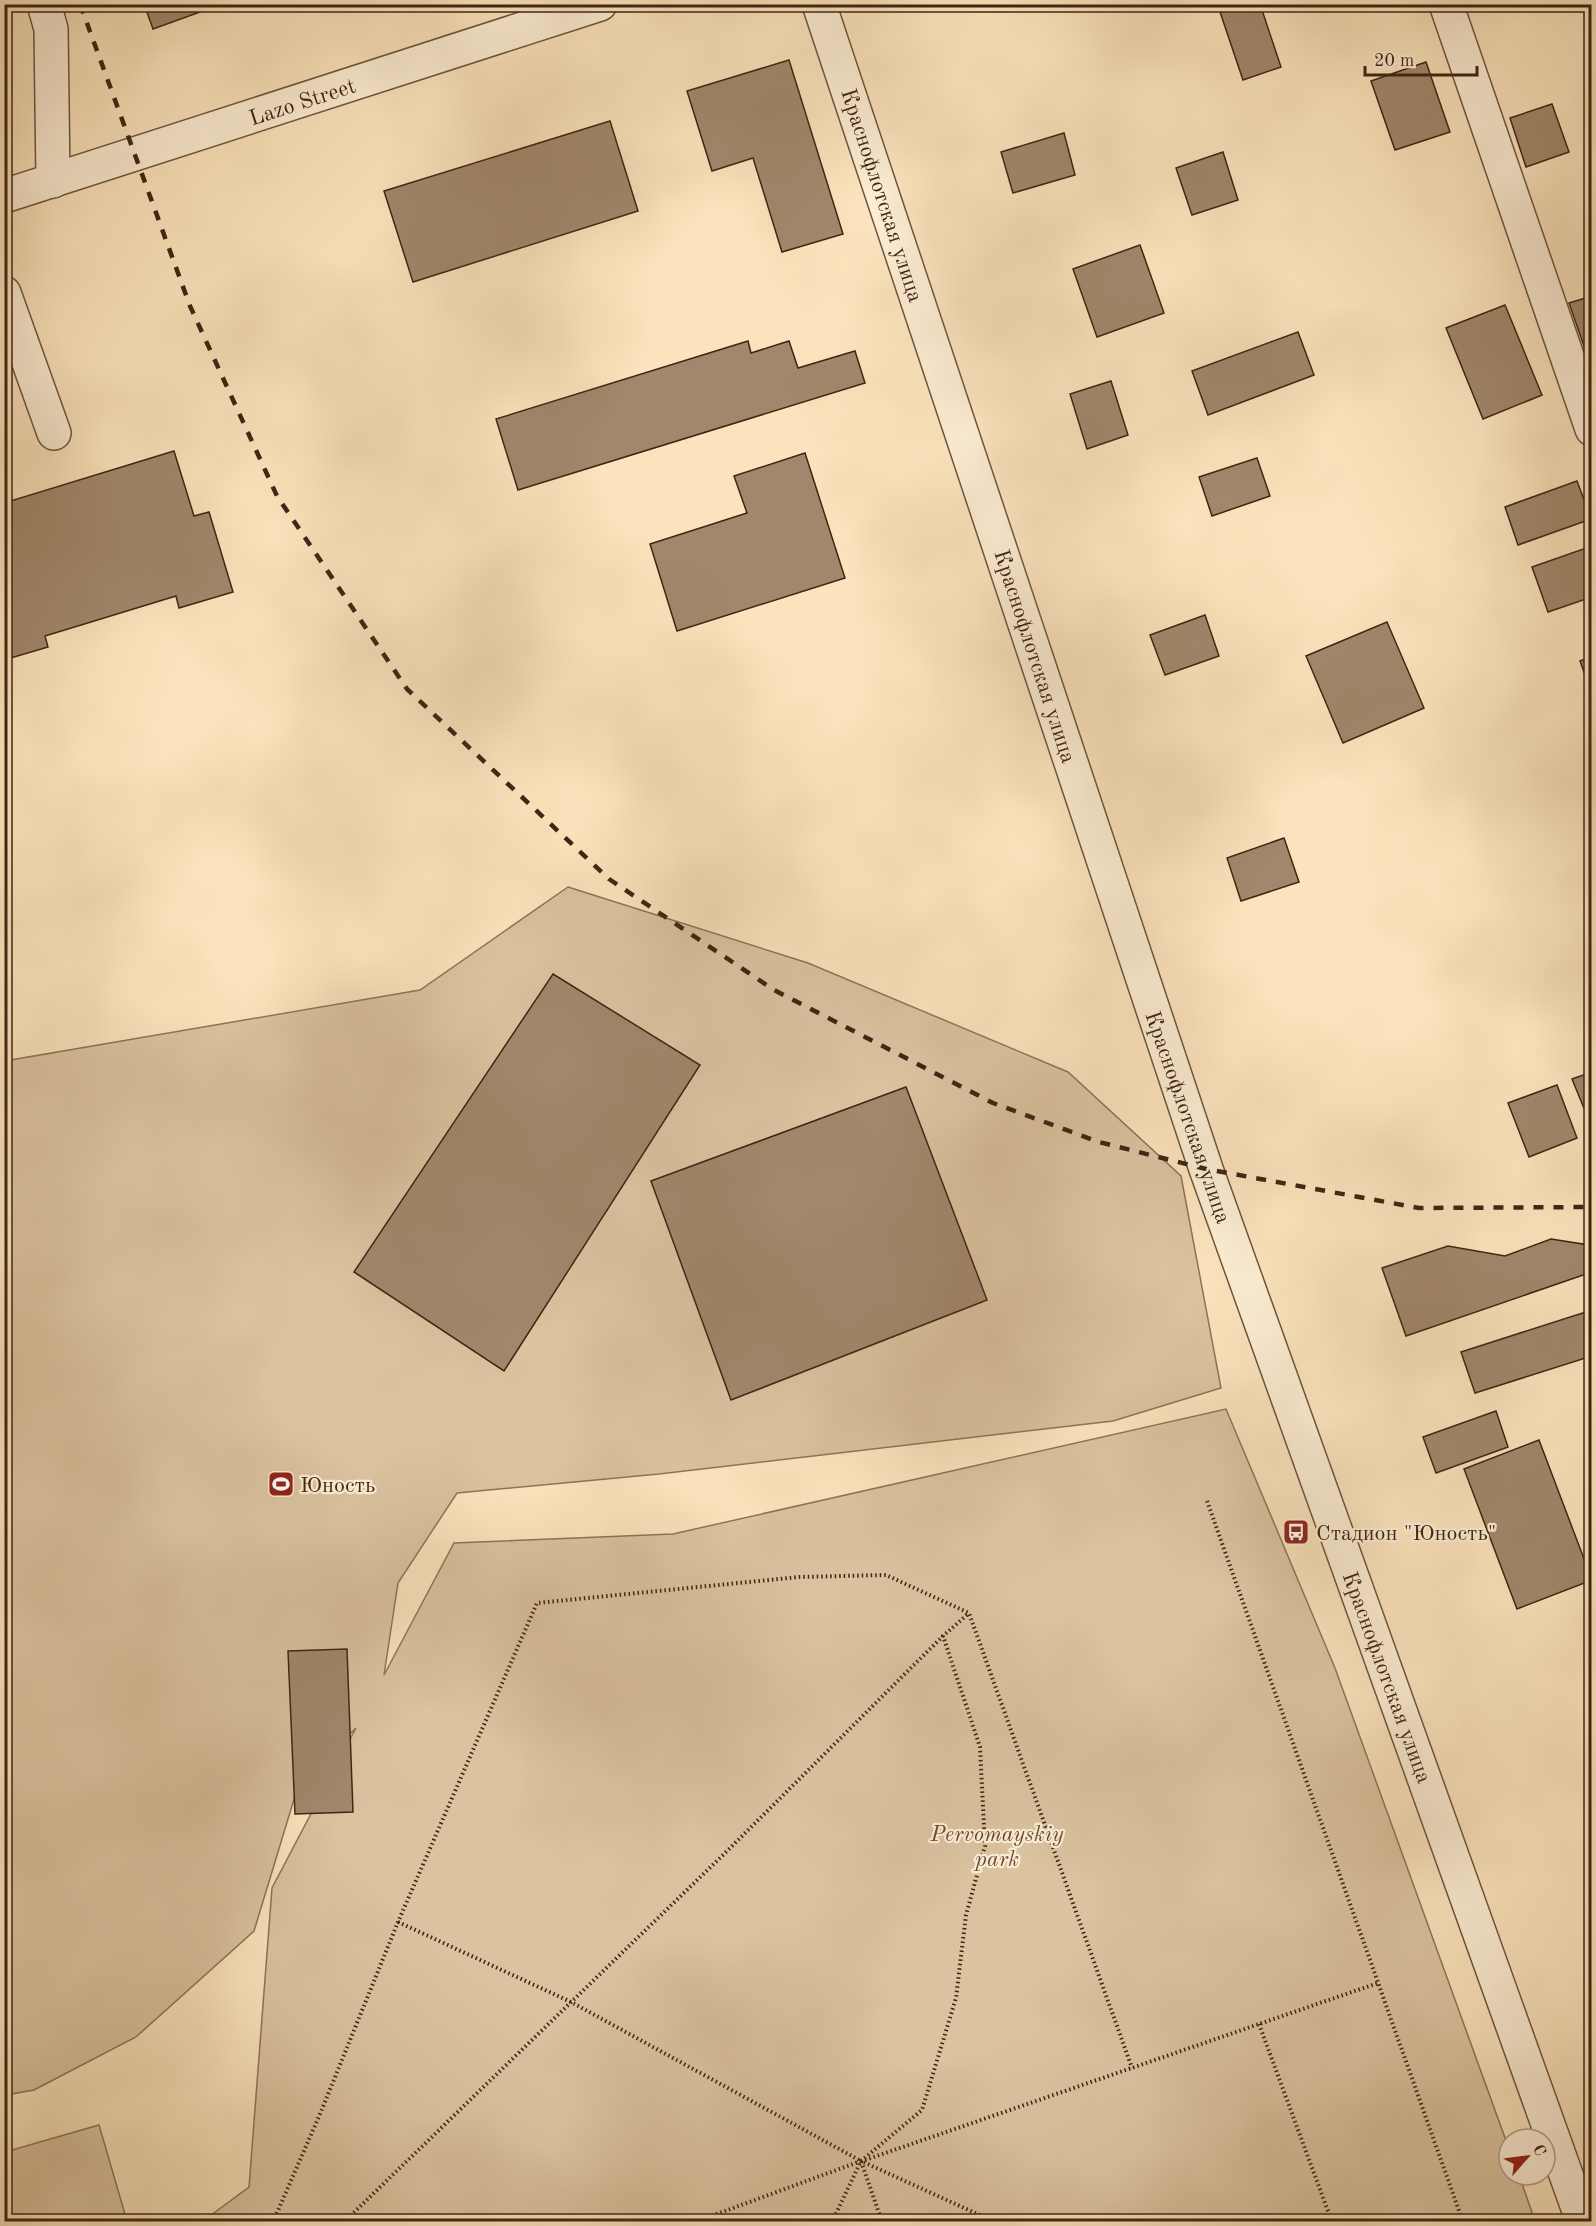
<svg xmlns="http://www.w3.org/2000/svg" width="1596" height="2226" viewBox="0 0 1596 2226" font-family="'Old Standard TT',serif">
  <rect width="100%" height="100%" fill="#fbe4bd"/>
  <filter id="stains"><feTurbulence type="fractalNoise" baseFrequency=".00333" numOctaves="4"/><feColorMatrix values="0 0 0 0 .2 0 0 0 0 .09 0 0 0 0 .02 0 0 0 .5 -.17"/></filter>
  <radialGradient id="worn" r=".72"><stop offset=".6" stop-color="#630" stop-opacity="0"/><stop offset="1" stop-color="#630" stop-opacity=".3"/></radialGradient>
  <g fill="#dbc3a0" stroke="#8e745a" stroke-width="1.5">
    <polygon points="568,887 808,963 1068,1072 1181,1176 1221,1388 1113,1421 659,1474 457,1493 398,1583 384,1675 454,1543 673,1534 1226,1409 1335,1668 1509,2149 1509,2175 1519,2175 1535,2221 203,2221 249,2187 272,1888 356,1728 298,1786 254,1931 136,2037 34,2090 5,2095 5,1061 420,990"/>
    <polygon points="99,2125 127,2221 5,2221 5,2152"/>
  </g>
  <g fill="#a1886c" stroke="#402414" stroke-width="1.5">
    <polygon points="144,4 222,4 153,29"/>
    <polygon points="1221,4 1260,4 1281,67 1243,80 1218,6"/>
    <polygon points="789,60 843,234 782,252 753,158 712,171 687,91"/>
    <polygon points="1426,62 1450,132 1395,150 1371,81"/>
    <polygon points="1552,104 1569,152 1526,167 1510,118"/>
    <polygon points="610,121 638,211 413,282 384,191"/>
    <polygon points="1064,133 1075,175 1013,193 1001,152"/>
    <polygon points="1223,152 1238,200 1192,215 1176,168"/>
    <polygon points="1140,245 1164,313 1097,337 1073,269"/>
    <polygon points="1592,296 1592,369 1569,303"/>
    <polygon points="1505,305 1542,395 1483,419 1446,328"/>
    <polygon points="1298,332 1314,375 1208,415 1192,371"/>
    <polygon points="748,341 751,353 789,341 798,368 855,351 865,383 518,490 496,419"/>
    <polygon points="1111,381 1128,435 1087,449 1070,394"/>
    <polygon points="174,451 194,516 209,512 233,592 179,608 176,596 45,636 48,647 4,660 4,503"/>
    <polygon points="805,453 845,578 677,631 650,544 747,513 734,476"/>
    <polygon points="1257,458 1270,496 1212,516 1199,477"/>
    <polygon points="1577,481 1591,519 1518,545 1505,507"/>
    <polygon points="1592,546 1592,597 1548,612 1532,567"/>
    <polygon points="1205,615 1219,656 1165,675 1150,635"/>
    <polygon points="1387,622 1424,708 1343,743 1306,656"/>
    <polygon points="1592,656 1592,695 1580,661"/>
    <polygon points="1284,838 1299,882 1241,901 1227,858"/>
    <polygon points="553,974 700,1065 504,1371 354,1272"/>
    <polygon points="1592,1072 1592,1128 1572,1079"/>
    <polygon points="1557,1085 1577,1138 1529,1157 1508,1103"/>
    <polygon points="906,1087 987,1300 731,1400 651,1181"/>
    <polygon points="1551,1239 1589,1245 1592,1272 1406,1336 1382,1268 1448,1246 1505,1256"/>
    <polygon points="1592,1310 1592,1356 1475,1393 1461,1352"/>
    <polygon points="1496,1411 1508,1447 1436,1473 1423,1437"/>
    <polygon points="1539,1440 1592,1580 1517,1609 1464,1469"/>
    <polygon points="347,1649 353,1812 295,1814 288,1651"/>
    <polygon points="1592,1780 1592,1800 1585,1783"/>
  </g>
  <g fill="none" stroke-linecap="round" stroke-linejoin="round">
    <defs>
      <g id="minor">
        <polyline points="44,4 51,29 53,181"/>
        <polyline points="819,4 1206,1169 1583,2222"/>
        <polyline points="1446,4 1592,429"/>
        <polyline points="4,196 600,4"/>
        <polyline points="4,293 54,433"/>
      </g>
    </defs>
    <use href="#minor" stroke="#6f543e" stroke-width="36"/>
    <g stroke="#402414" stroke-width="4" stroke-dasharray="1.5 3" stroke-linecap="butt">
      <polyline points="1207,1501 1463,2222"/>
      <polyline points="398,1922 571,2002 861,2161 882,2222"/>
      <polyline points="1259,2024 1332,2222"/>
      <polyline points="865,2160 1378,1983"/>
      <polyline points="273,2222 320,2114 398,1922 537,1603 799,1577 886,1575 969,1613 1132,2068"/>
      <polyline points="344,2222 721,1857 943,1636"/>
      <polyline points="695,2222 861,2161 995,2222"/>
      <polyline points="832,2222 861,2161 922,2110 956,1998 966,1915 985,1846 980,1747 943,1636 969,1613"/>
    </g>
    <use href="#minor" stroke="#fcedd4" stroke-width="33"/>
    <polyline stroke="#402414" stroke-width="4.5" stroke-dasharray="10 10" stroke-linecap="butt" points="80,4 190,306 277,496 407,689 609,879 774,990 993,1103 1099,1142 1206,1169 1419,1208 1592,1207"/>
  </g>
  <defs>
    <symbol id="stadium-square" viewBox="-11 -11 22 22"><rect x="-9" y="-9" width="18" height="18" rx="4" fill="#8f2418" stroke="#fcedd4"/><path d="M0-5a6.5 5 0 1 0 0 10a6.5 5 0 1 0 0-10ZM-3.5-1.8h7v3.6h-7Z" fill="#fff"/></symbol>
    <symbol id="bus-square" viewBox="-11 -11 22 22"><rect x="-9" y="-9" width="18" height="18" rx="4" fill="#8f2418" stroke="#fcedd4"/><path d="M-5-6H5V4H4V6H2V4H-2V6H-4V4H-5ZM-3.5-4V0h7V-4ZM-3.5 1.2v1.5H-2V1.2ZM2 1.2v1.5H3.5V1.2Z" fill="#fff"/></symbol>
  </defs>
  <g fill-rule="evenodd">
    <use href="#stadium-square" x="266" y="1469" width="30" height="30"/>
    <use href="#bus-square" x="1281" y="1517" width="30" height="30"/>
  </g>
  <g text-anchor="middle" stroke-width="4.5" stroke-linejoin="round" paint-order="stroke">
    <g font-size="22" fill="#402414" stroke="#fcedd4">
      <text transform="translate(302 101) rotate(-18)" y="8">Lazo Street</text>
      <text transform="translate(883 195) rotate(72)" y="8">Краснофлотская улица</text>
      <text transform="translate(1036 656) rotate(72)" y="8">Краснофлотская улица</text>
      <text transform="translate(1189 1117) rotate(71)" y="8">Краснофлотская улица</text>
      <text transform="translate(1388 1677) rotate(70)" y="8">Краснофлотская улица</text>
    </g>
    <g font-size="22" fill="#402414" stroke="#fcedd4" text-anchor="start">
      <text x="300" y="1492">Юность</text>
      <text x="1316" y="1540">Стадион "Юность"</text>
    </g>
    <g font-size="22" font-style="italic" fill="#674c37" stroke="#fcedd4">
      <text x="997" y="1841">Pervomayskiy<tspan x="997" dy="25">park</tspan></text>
    </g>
  </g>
  <rect width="1596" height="2226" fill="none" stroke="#fbe4bd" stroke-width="24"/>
  <rect x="6" y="6" width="1584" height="2214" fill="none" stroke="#402414" stroke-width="3"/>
  <rect x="12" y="12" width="1572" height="2202" fill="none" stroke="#402414" stroke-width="1.5"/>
  <g transform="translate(1527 2157) rotate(62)"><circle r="28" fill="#fcedd4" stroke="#b19d87" stroke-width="1.5"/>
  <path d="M0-4.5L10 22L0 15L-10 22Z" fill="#8f2418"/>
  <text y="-9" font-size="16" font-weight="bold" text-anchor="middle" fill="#402414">С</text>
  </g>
  <path d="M1365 66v9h112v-9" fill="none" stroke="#402414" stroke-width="3"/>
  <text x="1374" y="66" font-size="18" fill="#402414" stroke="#fcedd4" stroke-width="4.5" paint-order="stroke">20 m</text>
  <rect width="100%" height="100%" filter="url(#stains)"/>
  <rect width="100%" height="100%" fill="url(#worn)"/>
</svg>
